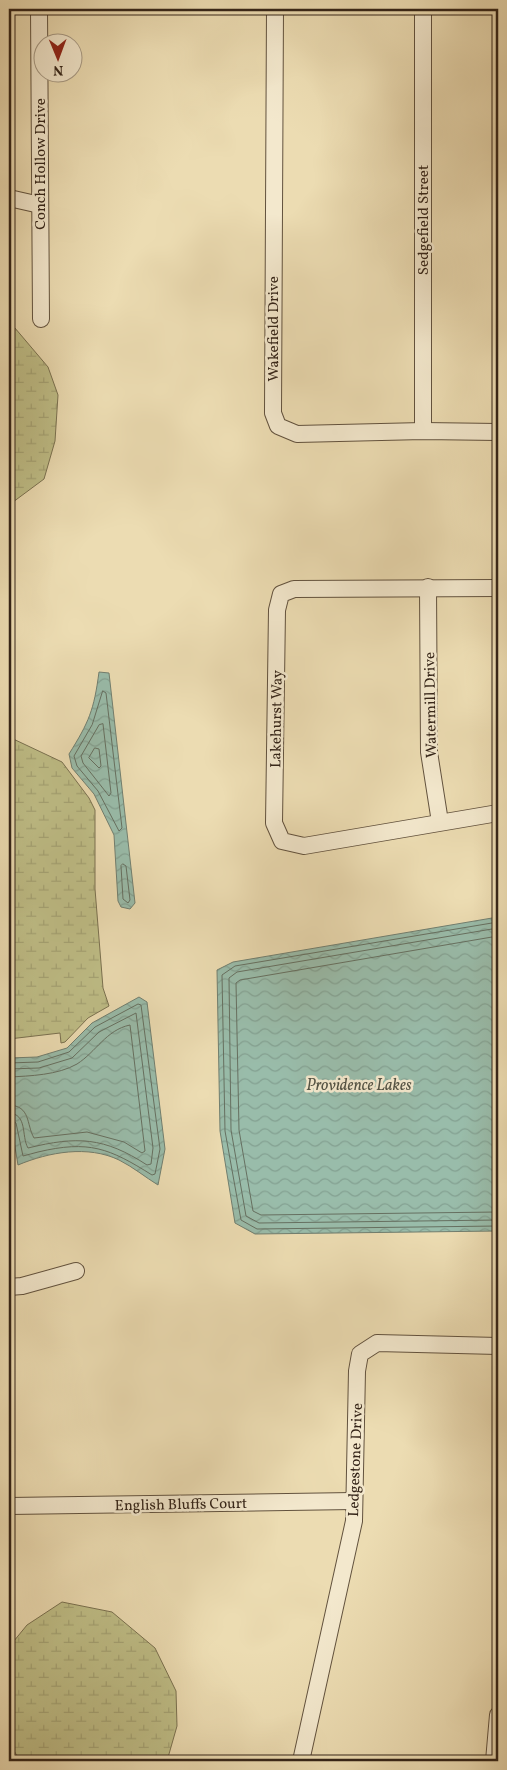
<svg xmlns="http://www.w3.org/2000/svg" width="507" height="1770" viewBox="0 0 507 1770" font-family="Vollkorn,serif">
  <defs>
    <pattern id="wetland-marsh" width="20" height="14" patternUnits="userSpaceOnUse" patternTransform="scale(1.25)"><rect width="20" height="14" fill="#bfbe87"/><path d="M1 5h8M5 5V1M11 12h8M15 12V8" fill="none" stroke="#a5a374"/></pattern>
    <pattern id="water-waves" width="16" height="10" patternUnits="userSpaceOnUse" patternTransform="scale(1.25)"><rect width="16" height="10" fill="#99bcaa"/><path d="M0 5q4-4 8 0t8 0" fill="none" stroke="#84a192"/></pattern>
  </defs>
  <rect width="100%" height="100%" fill="#ecdcb2"/>
  <filter id="stains"><feTurbulence type="fractalNoise" baseFrequency=".004" numOctaves="4"/><feColorMatrix values="0 0 0 0 .2 0 0 0 0 .09 0 0 0 0 .02 0 0 0 .5 -.17"/></filter>
  <radialGradient id="worn" r=".72"><stop offset=".6" stop-color="#630" stop-opacity="0"/><stop offset="1" stop-color="#630" stop-opacity=".3"/></radialGradient>
  <g fill="url(#wetland-marsh)" stroke="#7a7150">
    <polygon points="9,321 48,367 58,395 55,441 44,479 9,505"/>
    <polygon points="9,737 62,762 89,798 95,810 95,889 103,988 109,1006 88,1018 65,1042 61,1043 60,1033 9,1039"/>
    <polygon points="62,1602 112,1612 155,1648 176,1691 177,1726 167,1761 20,1761 9,1742 9,1647 27,1625"/>
  </g>
  <g fill="url(#water-waves)" stroke="#717f70">
    <path d="M 99,672 L 109,673 L 135,903 L 130,909 L 121,907 L 118,901 L 114,835 L 94,794 L 72,768 L 69,754 C 89,722 94,710 99,672 Z"/>
    <polygon points="498,917 498,1231 255,1234 235,1223 220,1131 217,970 233,962"/>
    <path d="M 139,997 L 147,1002 L 165,1149 L 158,1185 C 145,1177 133,1167 119,1160 C 88,1145 49,1152 18,1165 L 9,1111 L 9,1058 L 37,1057 L 67,1048 L 92,1023 Z"/>
  </g>
  <g fill="none" stroke-linecap="round" stroke-linejoin="round">
    <g stroke="#667061" stroke-width="1">
      <polygon points="103,691 106,693 122,828 119,831 98,791 77,766 74,756 92,725"/>
      <polygon points="103,724 111,793 109,796 83,763 81,756 99,725"/>
      <polygon points="95,748 99,749 101,766 99,768 89,758"/>
      <polygon points="123,864 126,866 130,900 128,903 123,899 121,866"/>
      <polyline points="498,922 235,966 222,975 225,1131 241,1220 257,1229 498,1226"/>
      <polyline points="498,928 237,972 229,978 231,1130 246,1216 259,1223 498,1220"/>
      <polyline points="498,936 240,980 236,983 239,1130 253,1211 261,1215 498,1212"/>
      <path d="M 9,1063 L 38,1062 L 69,1052 L 95,1027 L 138,1004 L 141,1005 L 160,1149 L 155,1174 L 152,1175 C 109,1148 89,1140 38,1152 C 33,1153 28,1155 23,1156 L 16,1123 L 9,1119"/>
      <path d="M 9,1069 L 39,1068 L 72,1058 L 99,1032 L 136,1013 L 153,1148 L 151,1164 L 147,1165 C 104,1137 77,1136 28,1148 C 21,1136 28,1114 9,1113"/>
      <path d="M 9,1077 C 30,1076 58,1075 77,1064 C 96,1052 106,1030 130,1025 L 145,1151 L 142,1153 L 124,1142 L 87,1132 L 34,1138 C 26,1124 31,1106 9,1105"/>
    </g>
    <defs>
      <g id="minor">
        <polyline points="39,9 41,319"/>
        <polyline points="275,9 273,413 278,426 297,434 423,431 498,432"/>
        <polyline points="9,198 40,205"/>
        <polyline points="423,431 423,9"/>
        <polyline points="428,587 429,752 440,822"/>
        <polyline points="498,588 294,589 281,594 277,610 274,823 282,841 304,846 498,813"/>
        <polyline points="9,1287 22,1286 76,1271"/>
        <polyline points="9,1506 353,1501"/>
        <polyline points="301,1761 354,1521 357,1371 360,1354 377,1343 498,1346"/>
        <polyline points="494,1761 498,1715"/>
      </g>
    </defs>
    <use href="#minor" stroke="#62523e" stroke-width="18"/>
    <use href="#minor" stroke="#f3e8cd" stroke-width="16"/>
  </g>
  <g text-anchor="middle" stroke-width="5" stroke-linejoin="round" paint-order="stroke">
    <g font-size="15" fill="#342418" stroke="#f3e8cd">
      <text transform="translate(40 164) rotate(-90)" y="5">Conch Hollow Drive</text>
      <text transform="translate(423 220) rotate(-90)" y="5">Sedgefield Street</text>
      <text transform="translate(273 329) rotate(-90)" y="5">Wakefield Drive</text>
      <text transform="translate(430 705) rotate(-91)" y="5">Watermill Drive</text>
      <text transform="translate(276 719) rotate(-89)" y="5">Lakehurst Way</text>
      <text transform="translate(355 1460) rotate(-88)" y="5">Ledgestone Drive</text>
      <text transform="translate(181 1504) rotate(-1)" y="5">English Bluffs Court</text>
    </g>
    <g font-size="16" font-style="italic" fill="#525244" stroke="#f3e8cd">
      <text x="359" y="1090">Providence Lakes</text>
    </g>
  </g>
  <rect width="507" height="1770" fill="none" stroke="#ecdcb2" stroke-width="30"/>
  <rect x="10" y="10" width="487" height="1750" fill="none" stroke="#342418" stroke-width="2.5"/>
  <rect x="15" y="15" width="477" height="1740" fill="none" stroke="#342418"/>
  <g transform="translate(58 58) rotate(179)"><circle r="24" fill="#f3e8cd" stroke="#a79a85"/>
  <path d="M0-4L9 19L0 12L-9 19Z" fill="#8f2418"/>
  <text y="-8" font-size="14" font-weight="bold" text-anchor="middle" fill="#342418">N</text>
  </g>
  <rect width="100%" height="100%" filter="url(#stains)"/>
  <rect width="100%" height="100%" fill="url(#worn)"/>
</svg>
